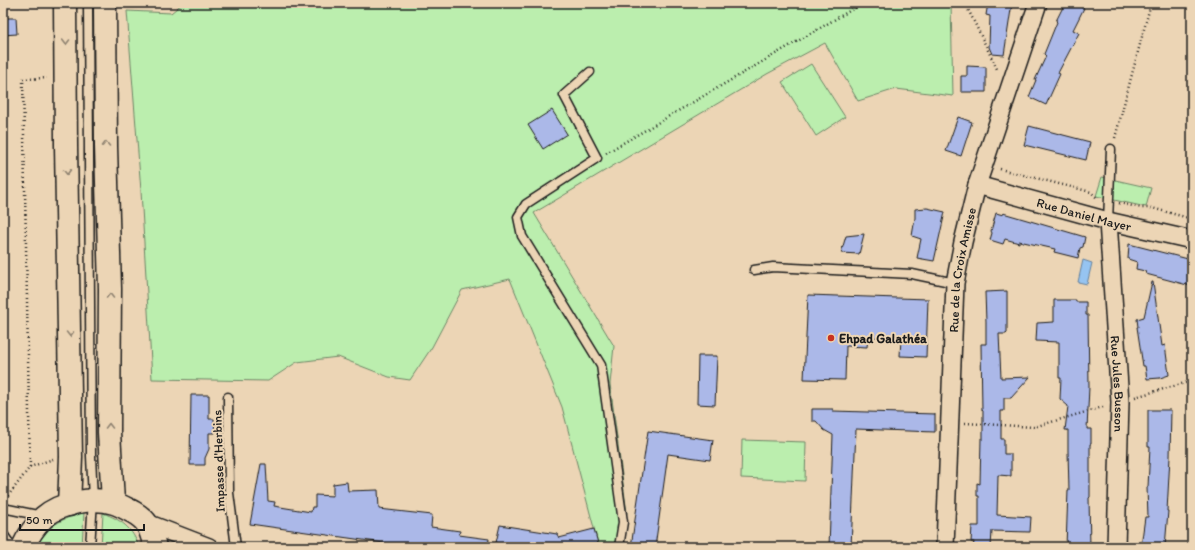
<svg xmlns="http://www.w3.org/2000/svg" width="1195" height="550" viewBox="0 0 1195 550" font-family="Itim,sans-serif">
  <rect width="100%" height="100%" fill="#ecd5b5"/>
  <filter id="ink" filterUnits="userSpaceOnUse"><feTurbulence type="fractalNoise" baseFrequency=".025" numOctaves="2"/><feDisplacementMap in="SourceGraphic" scale="8" xChannelSelector="R" yChannelSelector="G"/><feConvolveMatrix kernelMatrix="1 2 1 2 8 2 1 2 1" color-interpolation-filters="sRGB"/></filter>
  <g filter="url(#ink)">
    <g fill="#bbeeae" stroke="#6c8565">
      <polygon points="183,3 951,3 953,96 896,89 858,101 825,43 767,74 534,213 614,346 610,384 627,513 613,547 599,547 562,407 510,279 462,290 432,347 410,380 389,377 338,357 297,362 268,381 152,379 141,191 127,11 171,13"/>
      <polygon points="811,64 845,117 816,136 782,82"/>
      <polygon points="1102,177 1151,188 1146,207 1096,196"/>
      <polygon points="742,440 806,442 805,481 741,478"/>
      <path d="M 84,513 L 82,547 L 37,547 C 44,527 64,517 84,513 Z"/>
      <path d="M 103,513 C 121,520 132,527 139,547 L 101,547 Z"/>
    </g>
    <polygon fill="#96c4f1" stroke="#65819c" points="1083,260 1092,263 1087,284 1078,282"/>
    <g fill="#abb8e8" stroke="#1c1c1c">
      <polygon points="988,3 1012,3 1004,55 992,54 989,47 990,16 986,15"/>
      <polygon points="1065,3 1072,3 1084,8 1073,30 1079,33 1058,73 1060,74 1046,105 1029,97 1036,80 1035,80 1046,56 1044,54 1057,22 1056,21"/>
      <polygon points="3,18 16,18 17,34 3,35"/>
      <polygon points="967,66 986,67 986,92 961,92 961,76 967,76"/>
      <polygon points="552,110 567,134 543,149 528,125"/>
      <polygon points="958,117 972,122 961,156 946,151"/>
      <polygon points="1029,126 1090,142 1086,160 1024,145"/>
      <polygon points="927,208 945,212 934,261 917,258 921,239 912,236 915,218 915,209"/>
      <polygon points="996,213 1003,215 1003,213 1085,237 1083,247 1080,248 1078,258 1054,252 1055,249 1019,241 1019,243 1005,239 1003,244 990,240 992,233 991,231"/>
      <polygon points="864,234 859,254 841,253 846,236"/>
      <polygon points="1129,244 1192,260 1192,277 1191,286 1146,274 1145,271 1136,269 1137,262 1128,259"/>
      <polygon points="1152,282 1153,282 1162,346 1165,345 1169,375 1160,378 1147,379 1145,366 1143,366 1137,327 1138,327 1137,319 1144,317"/>
      <polygon points="1007,291 1007,333 1006,334 999,334 1001,378 1030,377 1011,398 1004,398 1004,411 1001,411 1001,439 1004,439 1004,454 1011,454 1011,476 998,475 997,515 1031,517 1030,532 992,531 991,547 973,547 974,542 971,542 972,526 979,526 979,496 977,496 977,483 980,484 981,439 983,439 983,411 982,410 981,344 986,344 986,322 985,292"/>
      <polygon points="808,295 928,299 926,357 900,356 901,338 868,337 867,347 846,346 845,380 804,379"/>
      <polygon points="1054,300 1076,300 1076,302 1086,302 1086,315 1088,315 1089,387 1087,429 1091,429 1091,444 1090,444 1090,497 1089,498 1090,547 1066,547 1068,490 1069,490 1068,451 1068,430 1065,430 1068,406 1060,399 1061,378 1059,378 1059,342 1036,341 1037,323 1054,322"/>
      <polygon points="698,356 717,356 715,405 697,404"/>
      <polygon points="191,395 209,395 209,419 214,419 215,433 209,433 209,449 205,458 205,465 190,465"/>
      <polygon points="812,409 833,409 833,411 935,414 935,432 856,429 851,547 829,547 833,435 824,430 816,421 812,421"/>
      <polygon points="1148,410 1171,410 1170,457 1167,511 1168,511 1165,547 1141,547 1145,517 1148,517 1147,487 1148,487 1150,447 1148,447"/>
      <polygon points="648,431 713,440 710,460 668,454 655,547 631,547"/>
      <polygon points="261,464 266,464 268,501 275,502 274,506 311,512 312,507 315,507 315,495 333,496 333,484 347,482 348,491 378,490 379,509 432,515 431,527 460,531 459,535 489,539 488,547 412,547 250,524"/>
      <polygon points="500,525 557,534 559,538 594,529 599,547 495,547"/>
    </g>
    <g fill="none" stroke-linecap="round" stroke-linejoin="round">
      <defs>
        <g id="service">
          <polyline points="88,3 91,456 93,500 90,547"/>
          <polyline points="590,72 564,95 597,158 526,204 518,217 522,236 601,365 623,522 619,547"/>
          <polyline points="1108,221 1111,149"/>
          <polyline points="754,270 773,267 912,274 955,283"/>
          <polyline points="228,397 229,493 236,547"/>
          <polyline points="3,508 42,516"/>
          <polyline points="3,534 12,547"/>
        </g>
        <g id="minor">
          <path id="s1" d="M 977,185 L 1108,221 L 1192,240"/>
          <path id="s2" d="M 1108,221 L 1120,402 L 1116,547"/>
          <polyline points="147,523 209,547"/>
          <path id="s3" d="M 945,547 L 955,283 L 963,242 L 977,185 L 1038,3"/>
        </g>
        <g id="secondary">
          <polyline points="65,3 66,145 71,457 69,505"/>
          <polyline points="105,3 106,146 110,289 109,432 113,502"/>
          <path d="M 23,547 C 28,536 35,526 44,517 C 60,503 93,496 114,503 C 120,505 127,509 133,512 C 138,515 144,519 147,524 C 151,531 153,539 155,547"/>
        </g>
      </defs>
      <use href="#service" stroke="#1c1c1c" stroke-width="11"/>
      <use href="#minor" stroke="#1c1c1c" stroke-width="20"/>
      <use href="#secondary" stroke="#1c1c1c" stroke-width="25"/>
      <g stroke="#1c1c1c" stroke-width="2.5" stroke-dasharray="1 3" stroke-linecap="butt">
        <polyline points="965,3 998,71"/>
        <polyline points="1115,138 1151,3"/>
        <polyline points="606,153 863,3"/>
        <polyline points="1000,169 1091,192 1097,198"/>
        <polyline points="1119,203 1142,208 1152,208 1192,219"/>
        <polyline points="1135,397 1192,381"/>
        <polyline points="965,423 1034,427 1103,407"/>
        <polyline points="30,467 23,79 47,78"/>
        <polyline points="8,496 30,467 53,459"/>
      </g>
      <use href="#service" stroke="#ecd5b5" stroke-width="8"/>
      <use href="#minor" stroke="#ecd5b5" stroke-width="17"/>
      <use href="#secondary" stroke="#ecd5b5" stroke-width="22"/>
    </g>
    <defs><path id="oneway-chevron" d="M-2-3.5L2.5 0L-2 3.5" fill="none" stroke-width="1.6" stroke-linecap="round" stroke-linejoin="round"/></defs>
    <g stroke="#8e8270">
      <use href="#oneway-chevron" transform="translate(66 42) rotate(90)"/>
      <use href="#oneway-chevron" transform="translate(106 144) rotate(-91)"/>
      <use href="#oneway-chevron" transform="translate(67 172) rotate(89)"/>
      <use href="#oneway-chevron" transform="translate(110 296) rotate(-90)"/>
      <use href="#oneway-chevron" transform="translate(70 334) rotate(89)"/>
      <use href="#oneway-chevron" transform="translate(109 426) rotate(-90)"/>
    </g>
  </g>
  <circle fill="#c8321e" stroke="#ecd5b5" stroke-width="1.5" cx="831" cy="338" r="4"/>
  <g text-anchor="middle" stroke-width="4" stroke-linejoin="round" paint-order="stroke">
    <g font-size="13" fill="#1c1c1c" stroke="#ecd5b5">
      <text dy="5" stroke="none"><textPath href="#s1" startOffset="111">Rue Daniel Mayer</textPath></text>
      <text dy="5" stroke="none"><textPath href="#s3" startOffset="278">Rue de la Croix Amisse</textPath></text>
      <text dy="5" stroke="none"><textPath href="#s2" startOffset="163">Rue Jules Busson</textPath></text>
      <text transform="translate(218 461) rotate(-92)" y="5">Impasse d'Herbins</text>
    </g>
    <g font-size="13" font-weight="bold" fill="#1c1c1c" stroke="#ecd5b5" text-anchor="start">
      <text x="839" y="343">Ehpad Galathéa</text>
    </g>
  </g>
  <rect width="1195" height="550" fill="none" stroke="#ecd5b5" stroke-width="16"/>
  <rect x="8" y="8" width="1179" height="534" fill="none" stroke="#1c1c1c" stroke-width="1.5" filter="url(#ink)"/>
  <path d="M20 524v6h124v-6" fill="none" stroke="#1c1c1c" stroke-width="2"/>
  <text x="26" y="524" font-size="12" fill="#1c1c1c" stroke="#ecd5b5" stroke-width="3" paint-order="stroke">50 m</text>
</svg>
